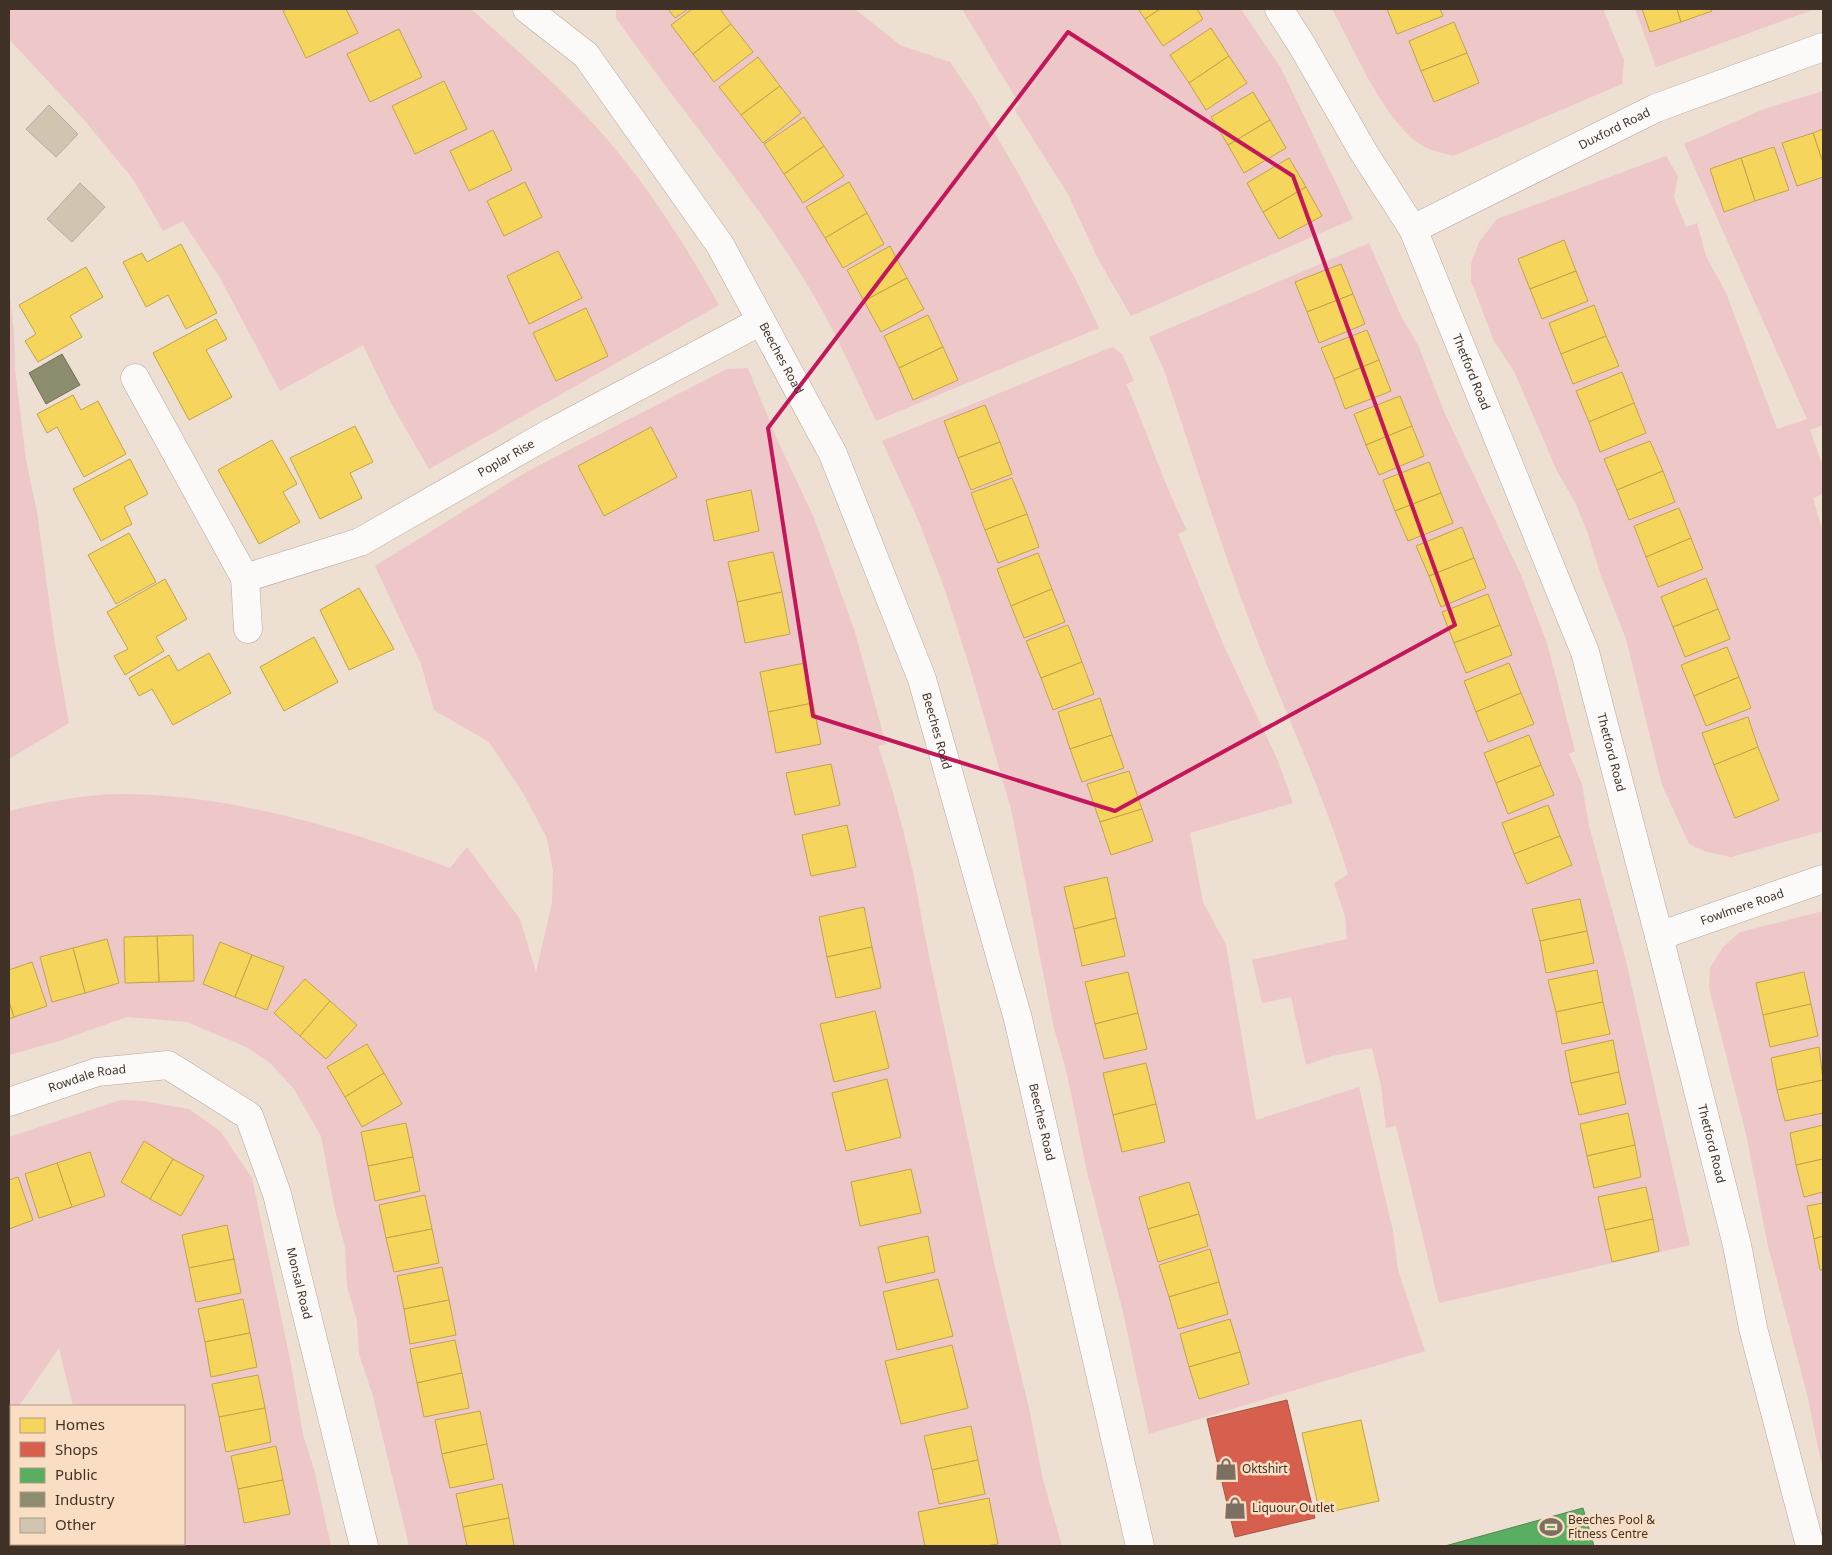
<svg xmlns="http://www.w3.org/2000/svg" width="1832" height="1555" viewBox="0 0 1832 1555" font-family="'Noto Sans',sans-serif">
  <rect width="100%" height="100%" fill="#eddfd1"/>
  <g fill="#eec7c8">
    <path d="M 9,9 L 471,9 C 517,51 565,90 606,138 C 650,189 686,246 719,305 L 429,469 L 392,405 L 363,345 L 280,391 L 220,278 L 183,221 L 163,231 L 133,179 L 85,121 L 9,39 Z"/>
    <path d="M 616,9 L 855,9 L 900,45 L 950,62 L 975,99 L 1018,173 L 1077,282 L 1099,328 L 876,421 C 855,376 835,331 810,289 C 752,193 680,109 616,18 Z"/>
    <polygon points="962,9 1241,9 1281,68 1353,219 1131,316 1098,259 1068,194 1014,109 1020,105"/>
    <path d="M 1332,9 L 1603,9 L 1624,60 L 1622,84 L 1453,156 C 1445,153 1435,152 1427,148 C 1386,128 1354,48 1332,9 Z"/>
    <polygon points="1635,9 1815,9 1656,67"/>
    <polygon points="1823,91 1823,425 1810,430 1823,467 1823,494 1813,498 1823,533 1823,831 1731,857 1707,852 1689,844 1662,785 1626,639 1600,573 1588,534 1576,504 1557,471 1514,371 1494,341 1471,281 1471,264 1479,242 1497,219 1666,156 1678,176 1674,197 1686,227 1697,223 1706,256 1726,293 1777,429 1807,419 1684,144 1764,109"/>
    <path d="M 1369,243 L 1401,316 L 1418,345 L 1445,414 L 1521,575 L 1547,643 L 1575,751 L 1569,754 L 1582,784 L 1589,826 L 1626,961 L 1690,1245 L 1439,1303 L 1396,1126 L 1386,1128 L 1381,1086 L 1372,1048 L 1332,1056 L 1306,1065 L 1291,997 L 1262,1003 L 1252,960 L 1347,939 L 1345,916 L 1334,883 L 1348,874 C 1323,792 1286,715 1255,635 C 1221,547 1194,458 1164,370 L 1149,337 Z"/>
    <polygon points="9,286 14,332 15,370 26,460 37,512 55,644 69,723 9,759"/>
    <path d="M 1112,347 L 1122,354 L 1134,381 L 1126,384 C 1148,433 1163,483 1187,530 L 1178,534 L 1224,646 L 1278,761 L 1293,803 L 1190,833 L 1203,902 L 1226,945 L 1256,1120 L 1359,1087 L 1393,1231 L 1398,1270 L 1425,1351 L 1149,1434 L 1123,1312 L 1087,1172 L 1067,1074 L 1054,1028 L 1011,809 L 969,665 L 944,587 L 917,517 L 882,441 Z"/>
    <path d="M 748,368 L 776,437 L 814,518 L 855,632 L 886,744 L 878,746 C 899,808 914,868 924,932 L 995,1267 L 1029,1408 L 1043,1480 L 1062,1546 L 409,1546 L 372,1393 L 359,1354 L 357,1321 L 347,1286 L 345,1247 L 335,1210 L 321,1136 L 294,1089 L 270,1063 L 246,1047 L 187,1022 L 127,1017 L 59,1041 L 9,1055 L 9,811 C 41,803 81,795 114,794 C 228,793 343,828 450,868 L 467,847 L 520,919 L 536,972 L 552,903 L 553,871 L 547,838 L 523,793 L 489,742 L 434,710 L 421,664 L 375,566 L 528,471 L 727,369 Z"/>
    <polygon points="1823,911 1823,1471 1807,1394 1768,1246 1746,1134 1709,988 1710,968 1723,947 1740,932"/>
    <polygon points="121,1100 142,1101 189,1109 220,1131 252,1178 290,1359 303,1435 314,1469 331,1546 9,1546 9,1454 11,1449 11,1544 184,1544 184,1406 73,1406 59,1348 19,1406 11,1406 11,1419 9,1424 9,1137"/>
  </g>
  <g fill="#f6d55c" stroke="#bfa44c">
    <polygon points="287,9 346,9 358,33 306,58 283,11"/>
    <polygon points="668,9 688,9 675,18"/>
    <polygon points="692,9 720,9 731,24 693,54 671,25"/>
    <polygon points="1138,9 1160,9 1145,19"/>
    <polygon points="1160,9 1197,9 1203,19 1163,46 1145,19"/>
    <polygon points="1387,9 1440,9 1443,16 1397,34"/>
    <polygon points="1642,9 1677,9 1681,22 1650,32"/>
    <polygon points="1677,9 1711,9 1712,11 1681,22"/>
    <polygon points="1454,22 1467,53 1421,71 1409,41"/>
    <polygon points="731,24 753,52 714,82 693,54"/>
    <polygon points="1211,28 1229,56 1189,83 1170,55"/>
    <polygon points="399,29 422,77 370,102 347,54"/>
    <polygon points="1467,53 1479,83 1434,102 1421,71"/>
    <polygon points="1229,56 1247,83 1206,110 1189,83"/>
    <polygon points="758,57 780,86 741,115 719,87"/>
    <polygon points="444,81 467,129 415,154 392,106"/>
    <polygon points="780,86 801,113 763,143 741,115"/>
    <polygon points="1253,92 1270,120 1228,145 1211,117"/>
    <polygon points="804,117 824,146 784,174 764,144"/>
    <polygon points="1270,120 1286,148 1244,173 1228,145"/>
    <polygon points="1823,129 1823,163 1813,133"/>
    <polygon points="493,130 512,170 469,191 450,151"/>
    <polygon points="1813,133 1823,163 1823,177 1797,186 1782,143"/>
    <polygon points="824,146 844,176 803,203 784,174"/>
    <polygon points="1774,147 1789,190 1755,201 1741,158"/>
    <polygon points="1289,158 1306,187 1263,212 1247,183"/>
    <polygon points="1741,158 1755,201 1724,212 1710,169"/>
    <polygon points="525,182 542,217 504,236 487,201"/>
    <polygon points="849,182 867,213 825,238 806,207"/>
    <polygon points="1306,187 1322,216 1279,239 1263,212"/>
    <polygon points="867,213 884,244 843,268 825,238"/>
    <polygon points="1564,240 1576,271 1530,289 1518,259"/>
    <polygon points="181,244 217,313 186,329 168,295 146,307 123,262 142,253 147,262"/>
    <polygon points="890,246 907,278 864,301 847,270"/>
    <polygon points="558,251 582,298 529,324 507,276"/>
    <polygon points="1341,264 1353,294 1307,312 1295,282"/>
    <polygon points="86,267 103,297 70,316 82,337 38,362 25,341 36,334 19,305"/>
    <polygon points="1576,271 1588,301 1542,319 1530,289"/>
    <polygon points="907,278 924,309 881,332 864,301"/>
    <polygon points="1353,294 1365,324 1319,343 1307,312"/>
    <polygon points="1594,305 1606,336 1561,354 1549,323"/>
    <polygon points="586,308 608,356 556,381 533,333"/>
    <polygon points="928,315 943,347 899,368 884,336"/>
    <polygon points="216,319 227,339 206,350 232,397 189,420 153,353"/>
    <polygon points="1367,330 1379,360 1334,379 1321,348"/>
    <polygon points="1606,336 1619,366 1573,384 1561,354"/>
    <polygon points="943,347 958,380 913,400 899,368"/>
    <polygon points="1379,360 1391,391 1345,409 1334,379"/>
    <polygon points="1622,372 1634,403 1589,422 1576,391"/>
    <polygon points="73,395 81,410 98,401 126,454 84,477 57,427 47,433 37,414"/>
    <polygon points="1400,396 1412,426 1366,445 1354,414"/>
    <polygon points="1634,403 1646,433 1600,452 1589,422"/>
    <polygon points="985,405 1000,442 958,458 944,421"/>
    <polygon points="355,426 373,462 350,473 362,498 320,519 290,458"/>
    <polygon points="1412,426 1424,456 1379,475 1366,445"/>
    <polygon points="651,427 677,477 604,516 578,466"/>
    <polygon points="272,440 297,484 283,492 300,522 259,544 218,470"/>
    <polygon points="1650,441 1663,471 1617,490 1604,459"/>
    <polygon points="1000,442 1012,474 971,490 958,458"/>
    <polygon points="130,459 148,494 124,507 132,524 101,541 73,489"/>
    <polygon points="1429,462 1441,493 1395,511 1383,480"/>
    <polygon points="1663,471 1675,502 1629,520 1617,490"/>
    <polygon points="1012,478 1027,514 985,530 971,493"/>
    <polygon points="751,490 759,531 714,541 706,500"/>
    <polygon points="1441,493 1453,523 1408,541 1395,511"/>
    <polygon points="1679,508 1691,538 1646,557 1634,526"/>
    <polygon points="1027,514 1039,547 998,563 985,530"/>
    <polygon points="1462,527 1474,558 1429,576 1416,546"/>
    <polygon points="129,533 156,582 116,604 88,555"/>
    <polygon points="1691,538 1703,569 1658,587 1646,557"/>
    <polygon points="773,552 782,592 737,602 728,562"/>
    <polygon points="1038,553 1052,589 1011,606 997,569"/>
    <polygon points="1474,558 1486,588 1441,607 1429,576"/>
    <polygon points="1706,578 1718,609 1673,627 1661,597"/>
    <polygon points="165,579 187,619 156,637 164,651 125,675 114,656 128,649 107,612"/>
    <polygon points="359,588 394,649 349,670 320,610"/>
    <polygon points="1052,589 1065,622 1024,638 1011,606"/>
    <polygon points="782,592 790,634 745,643 737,602"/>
    <polygon points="1488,594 1500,625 1454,643 1442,612"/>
    <polygon points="1718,609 1730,639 1685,657 1673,627"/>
    <polygon points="1068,625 1082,662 1041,678 1026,641"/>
    <polygon points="1500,625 1512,655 1466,673 1454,643"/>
    <polygon points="314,637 338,682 284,711 260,667"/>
    <polygon points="1727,647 1739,677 1694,696 1681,665"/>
    <polygon points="209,653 231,693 173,725 152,689 139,696 129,678 169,655 178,671"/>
    <polygon points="1082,662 1094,694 1053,710 1041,678"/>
    <polygon points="805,663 813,703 768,712 760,672"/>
    <polygon points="1509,663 1521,693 1476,712 1464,681"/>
    <polygon points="1739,677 1751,708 1706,726 1694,696"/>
    <polygon points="1521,693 1534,724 1488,742 1476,712"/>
    <polygon points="1100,698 1112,735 1070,749 1058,712"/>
    <polygon points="813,703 821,744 776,753 768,712"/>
    <polygon points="1748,717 1758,747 1714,765 1702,733"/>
    <polygon points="1112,735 1124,768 1082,782 1070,749"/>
    <polygon points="1529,735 1541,765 1496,783 1484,753"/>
    <polygon points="1758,747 1779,800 1735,818 1714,765"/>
    <polygon points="831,764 840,805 795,815 786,773"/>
    <polygon points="1541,765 1554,795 1508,814 1496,783"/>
    <polygon points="1129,771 1142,809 1100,822 1087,784"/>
    <polygon points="1548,805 1560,836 1514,854 1502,823"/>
    <polygon points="1142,809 1153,841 1111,855 1100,822"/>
    <polygon points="847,825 856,867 811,876 802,835"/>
    <polygon points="1560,836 1572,865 1527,884 1514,854"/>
    <polygon points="1107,877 1116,918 1074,929 1064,887"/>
    <polygon points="1580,899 1587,931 1540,941 1532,909"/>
    <polygon points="864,907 872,947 827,957 819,917"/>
    <polygon points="1116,918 1125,956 1082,966 1074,929"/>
    <polygon points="1587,931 1594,963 1546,973 1540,941"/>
    <polygon points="193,935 194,981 159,982 157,936"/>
    <polygon points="157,936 159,982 125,983 124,937"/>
    <polygon points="107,939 119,983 85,993 73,948"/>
    <polygon points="220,942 252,955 235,997 203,984"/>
    <polygon points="872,947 881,988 836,998 827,957"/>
    <polygon points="73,948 85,993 52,1002 40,957"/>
    <polygon points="252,955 284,967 267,1010 235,997"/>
    <polygon points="32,962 47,1006 14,1017 9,1002 9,970"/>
    <polygon points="1597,970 1603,1002 1556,1012 1548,980"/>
    <polygon points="1128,972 1138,1013 1095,1024 1085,982"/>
    <polygon points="1804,972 1811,1004 1763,1015 1756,983"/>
    <polygon points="305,979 330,1001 300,1036 274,1013"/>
    <polygon points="330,1001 357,1025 326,1059 300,1036"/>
    <polygon points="9,1002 14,1017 9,1019"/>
    <polygon points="1603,1002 1610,1034 1562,1044 1556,1012"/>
    <polygon points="1811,1004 1818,1036 1770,1047 1763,1015"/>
    <polygon points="875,1011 889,1068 834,1082 820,1024"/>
    <polygon points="1138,1013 1147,1049 1104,1059 1095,1024"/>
    <polygon points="1613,1040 1619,1072 1571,1083 1565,1051"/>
    <polygon points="367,1044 384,1073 345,1097 327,1067"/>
    <polygon points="1819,1047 1823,1080 1777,1090 1771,1058"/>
    <polygon points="1146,1063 1156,1104 1113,1115 1103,1073"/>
    <polygon points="1619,1072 1626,1104 1579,1115 1571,1083"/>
    <polygon points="384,1073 402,1104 362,1127 345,1097"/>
    <polygon points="887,1079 901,1137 846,1151 832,1093"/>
    <polygon points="1823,1080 1823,1113 1785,1121 1777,1090"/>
    <polygon points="1156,1104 1165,1142 1122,1152 1113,1115"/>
    <polygon points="1628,1113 1635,1145 1587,1156 1580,1124"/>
    <polygon points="406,1123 413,1157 368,1166 361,1132"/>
    <polygon points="1823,1125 1823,1159 1796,1165 1790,1133"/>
    <polygon points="144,1141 173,1159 150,1199 121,1182"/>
    <polygon points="1635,1145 1641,1177 1594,1188 1587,1156"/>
    <polygon points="90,1152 105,1196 72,1207 57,1163"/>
    <polygon points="413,1157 420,1191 375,1201 368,1166"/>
    <polygon points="173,1159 204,1176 181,1216 150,1199"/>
    <polygon points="1823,1159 1823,1192 1804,1197 1796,1165"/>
    <polygon points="57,1163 72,1207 39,1218 25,1174"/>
    <polygon points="911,1169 921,1213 860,1226 851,1182"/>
    <polygon points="18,1177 33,1220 9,1229 9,1180"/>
    <polygon points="1189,1182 1199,1214 1148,1229 1139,1197"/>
    <polygon points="1646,1187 1653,1219 1605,1230 1598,1197"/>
    <polygon points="425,1195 432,1229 386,1238 379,1205"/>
    <polygon points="1823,1203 1823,1236 1814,1239 1807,1206"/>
    <polygon points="1199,1214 1208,1246 1158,1262 1148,1229"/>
    <polygon points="1653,1219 1659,1251 1612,1262 1605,1230"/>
    <polygon points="227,1225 234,1259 189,1268 182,1235"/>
    <polygon points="432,1229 439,1263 394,1272 386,1238"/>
    <polygon points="928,1236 935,1272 886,1283 878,1247"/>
    <polygon points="1823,1236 1823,1270 1820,1270 1814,1239"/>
    <polygon points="1210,1249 1219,1282 1169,1297 1159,1265"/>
    <polygon points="234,1259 241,1293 196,1302 189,1268"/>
    <polygon points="442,1267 449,1300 404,1309 397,1276"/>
    <polygon points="938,1279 953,1336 897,1350 883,1292"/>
    <polygon points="1219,1282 1228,1314 1178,1329 1169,1297"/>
    <polygon points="243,1299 250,1333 205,1342 198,1309"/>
    <polygon points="449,1300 456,1335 410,1344 404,1309"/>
    <polygon points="1230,1319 1240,1352 1189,1367 1180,1334"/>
    <polygon points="250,1333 257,1367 211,1377 205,1342"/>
    <polygon points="455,1340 462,1373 417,1383 410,1349"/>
    <polygon points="952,1345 968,1408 901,1424 885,1361"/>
    <polygon points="1240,1352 1249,1384 1199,1399 1189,1367"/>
    <polygon points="462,1373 469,1408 424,1417 417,1383"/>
    <polygon points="258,1375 265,1408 219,1417 212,1384"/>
    <polygon points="265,1408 271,1442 226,1452 219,1417"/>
    <polygon points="480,1411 487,1444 442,1454 435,1420"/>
    <polygon points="1361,1420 1379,1501 1320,1514 1302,1433"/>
    <polygon points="971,1426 978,1460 932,1470 924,1436"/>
    <polygon points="487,1444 494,1479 450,1488 442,1454"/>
    <polygon points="276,1446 283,1480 238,1489 231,1456"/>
    <polygon points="978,1460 985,1494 939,1504 932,1470"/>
    <polygon points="283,1480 290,1514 244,1523 238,1489"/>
    <polygon points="502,1484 509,1518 463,1527 456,1494"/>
    <polygon points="989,1498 998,1544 986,1546 925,1546 918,1512"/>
    <polygon points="509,1518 514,1546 467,1546 463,1527"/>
  </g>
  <polygon fill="#d6604d" stroke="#a95241" points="1287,1400 1315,1518 1235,1537 1207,1419"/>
  <polygon fill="#5aae61" stroke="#52894f" points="1583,1508 1594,1546 1445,1546"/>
  <polygon fill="#8c8c6e" stroke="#757158" points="62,354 80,385 46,404 29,373"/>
  <g fill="#d1c5b1" stroke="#b5ab9e">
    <polygon points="49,105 78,134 56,157 26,129"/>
    <polygon points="80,183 105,207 72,242 47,219"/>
  </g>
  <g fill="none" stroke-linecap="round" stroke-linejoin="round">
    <defs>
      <g id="street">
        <path id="s1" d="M 527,9 L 586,55 L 720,245 L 833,454 L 922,679 L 1018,1019 L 1140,1546"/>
        <path id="s2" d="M 1279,9 L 1303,47 L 1364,153 L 1413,229 L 1585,652 L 1659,936 L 1737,1245 L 1753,1328 L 1810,1546"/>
        <path id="s3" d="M 1413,229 L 1656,108 L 1823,47"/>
        <polyline points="135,378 245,578 248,629"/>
        <path id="s4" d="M 245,578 L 360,542 L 552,432 L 761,321"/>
        <path id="s5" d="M 1659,936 L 1823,879"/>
        <path id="s6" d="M 9,1102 L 97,1072 L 168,1065 L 249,1116 L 277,1194 L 364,1546"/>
      </g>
    </defs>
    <use href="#street" stroke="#b5a99d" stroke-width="29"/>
    <use href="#street" stroke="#fcfaf8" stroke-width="28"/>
  </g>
  <path fill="none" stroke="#c2185b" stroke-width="4" stroke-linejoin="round" d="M 1068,32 L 1293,176 L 1455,625 L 1115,811 L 813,716 L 768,428 Z"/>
  <defs>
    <symbol id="shop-bare" viewBox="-9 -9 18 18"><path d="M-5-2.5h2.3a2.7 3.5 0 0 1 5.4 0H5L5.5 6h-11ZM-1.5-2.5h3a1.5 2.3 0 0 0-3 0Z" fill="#7d6f62" stroke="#fadec4" stroke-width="2.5" paint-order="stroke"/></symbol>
    <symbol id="stadium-bare" viewBox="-9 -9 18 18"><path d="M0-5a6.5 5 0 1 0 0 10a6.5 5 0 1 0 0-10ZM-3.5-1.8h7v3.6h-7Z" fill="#7d6f62" stroke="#fadec4" stroke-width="2.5" paint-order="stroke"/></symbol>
  </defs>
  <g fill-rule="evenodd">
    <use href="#shop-bare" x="1210" y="1453" width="32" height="32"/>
    <use href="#shop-bare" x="1219" y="1492" width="32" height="32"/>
    <use href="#stadium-bare" x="1535" y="1511" width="32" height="32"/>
  </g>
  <g text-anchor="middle" stroke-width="5" stroke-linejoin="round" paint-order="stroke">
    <g font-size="12" fill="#403226" stroke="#fadec4">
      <text dy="4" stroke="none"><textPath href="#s3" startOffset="225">Duxford Road</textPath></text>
      <text dy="4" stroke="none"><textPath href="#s1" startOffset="436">Beeches Road</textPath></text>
      <text dy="4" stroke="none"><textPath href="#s2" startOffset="412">Thetford Road</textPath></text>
      <text dy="4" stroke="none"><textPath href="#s4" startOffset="289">Poplar Rise</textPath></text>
      <text dy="4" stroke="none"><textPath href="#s1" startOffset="841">Beeches Road</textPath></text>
      <text dy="4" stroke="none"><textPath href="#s2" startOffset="818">Thetford Road</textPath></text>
      <text dy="4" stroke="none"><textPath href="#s5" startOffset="88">Fowlmere Road</textPath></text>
      <text dy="4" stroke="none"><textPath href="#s6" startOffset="82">Rowdale Road</textPath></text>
      <text dy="4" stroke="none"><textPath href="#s1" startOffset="1246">Beeches Road</textPath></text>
      <text dy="4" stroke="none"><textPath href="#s2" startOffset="1222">Thetford Road</textPath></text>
      <text dy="4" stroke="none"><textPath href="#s6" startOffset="435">Monsal Road</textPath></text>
    </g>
    <g font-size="12" fill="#403226" stroke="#fadec4" text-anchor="start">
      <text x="1242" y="1473">Oktshirt</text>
      <text x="1252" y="1512">Liquour Outlet</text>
      <text x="1568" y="1524">Beeches Pool &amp;<tspan x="1568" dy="14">Fitness Centre</tspan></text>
    </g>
  </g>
  <rect width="1832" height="1555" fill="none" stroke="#403226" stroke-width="20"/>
  <rect x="10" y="1405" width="175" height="140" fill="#fadec4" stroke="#b09985"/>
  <rect x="20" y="1418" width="25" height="15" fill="#f6d55c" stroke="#b09985"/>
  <text x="55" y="1430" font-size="15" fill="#403226">Homes</text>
  <rect x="20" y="1442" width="25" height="15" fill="#d6604d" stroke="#b09985"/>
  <text x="55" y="1455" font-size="15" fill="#403226">Shops</text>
  <rect x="20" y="1468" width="25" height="15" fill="#5aae61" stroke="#b09985"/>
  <text x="55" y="1480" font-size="15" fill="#403226">Public</text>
  <rect x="20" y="1492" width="25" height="15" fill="#8c8c6e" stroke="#b09985"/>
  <text x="55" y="1505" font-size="15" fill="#403226">Industry</text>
  <rect x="20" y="1518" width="25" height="15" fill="#d1c5b1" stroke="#b09985"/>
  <text x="55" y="1530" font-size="15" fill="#403226">Other</text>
</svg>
